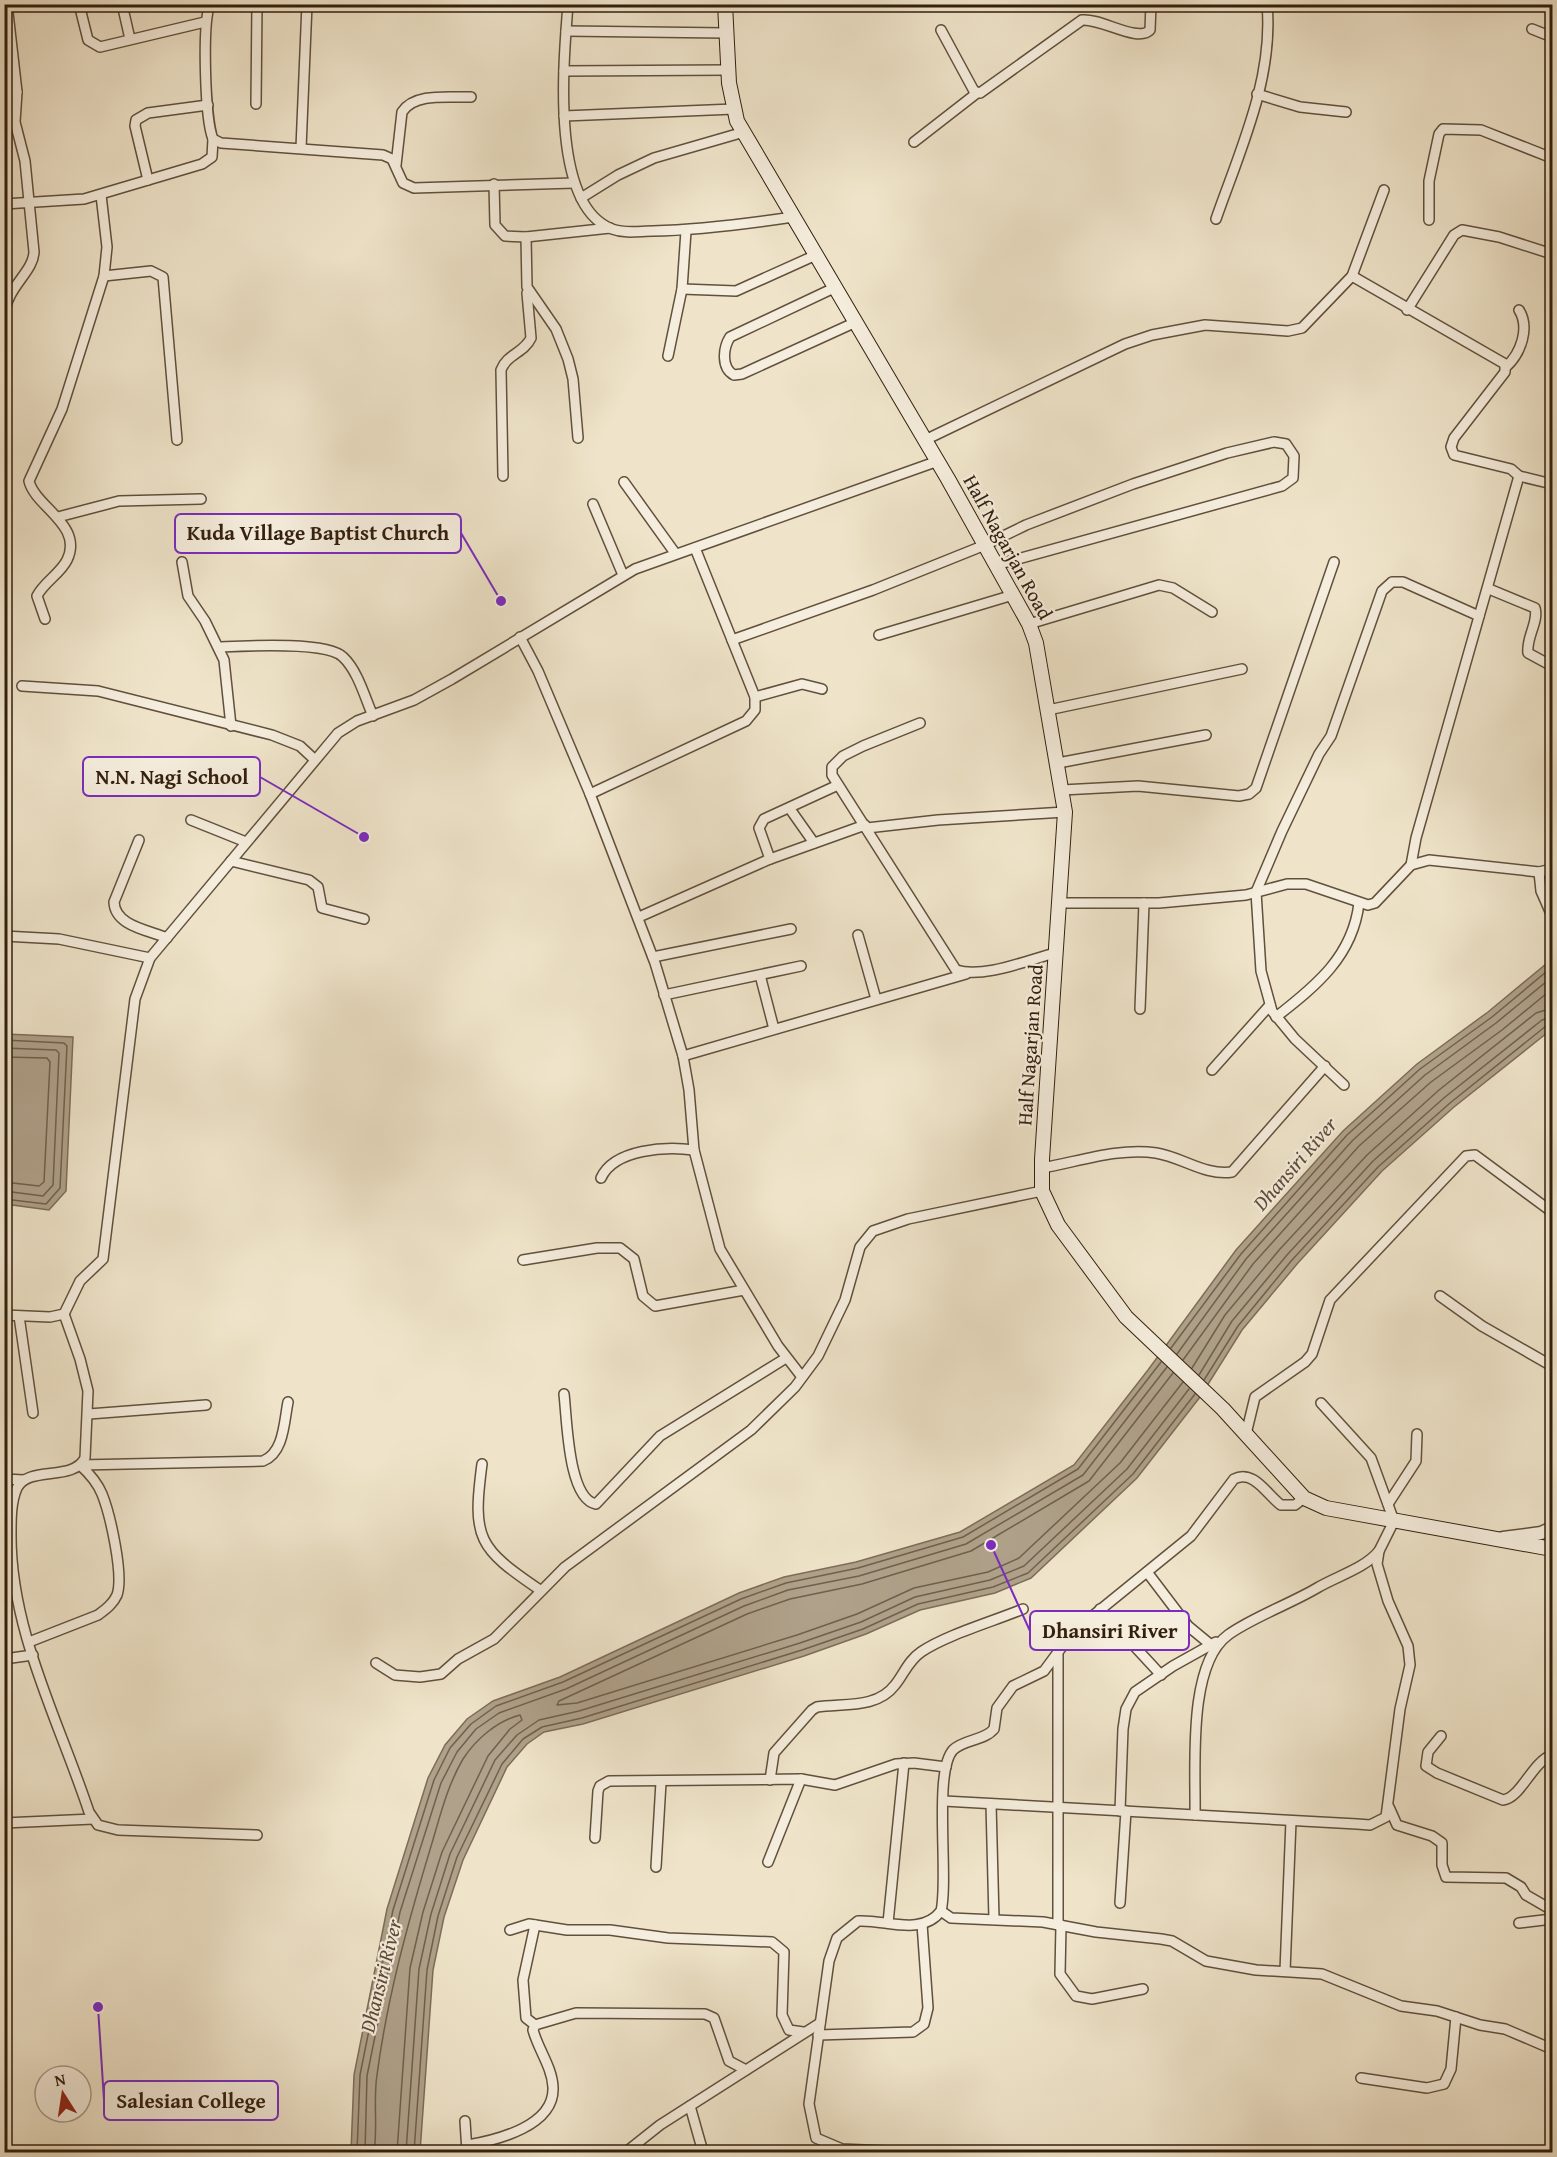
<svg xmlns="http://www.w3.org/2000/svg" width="1557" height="2157" viewBox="0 0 1557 2157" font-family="'Gentium Book Plus',serif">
  <rect width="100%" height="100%" fill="#efe4ca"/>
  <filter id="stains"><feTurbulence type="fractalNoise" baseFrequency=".00333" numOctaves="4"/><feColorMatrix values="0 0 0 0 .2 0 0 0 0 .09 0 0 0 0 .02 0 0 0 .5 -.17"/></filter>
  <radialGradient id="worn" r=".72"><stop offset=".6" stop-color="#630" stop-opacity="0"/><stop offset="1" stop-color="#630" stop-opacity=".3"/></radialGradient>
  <g fill="#afa18a" stroke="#7d6d58" stroke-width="1.5">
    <polygon points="1552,959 1552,1029 1454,1107 1382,1171 1297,1264 1242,1330 1200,1397 1137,1478 1031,1578 995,1593 920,1610 866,1634 804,1656 583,1724 544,1732 527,1744 507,1767 463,1860 444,1917 433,1970 420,2152 351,2152 354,2075 387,1909 428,1778 445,1745 467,1719 493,1701 560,1677 739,1593 784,1577 856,1562 960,1532 1074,1465 1148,1370 1236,1250 1343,1131 1417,1064 1488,1012"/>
    <polygon points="5,1034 73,1037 66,1191 49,1210 5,1204"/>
  </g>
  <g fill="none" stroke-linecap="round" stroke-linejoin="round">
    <g stroke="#70604c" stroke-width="1.5">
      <polyline points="4,1040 64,1043 67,1046 60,1188 46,1204 4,1199"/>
      <polyline points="4,1048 56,1050 59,1053 53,1185 43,1196 4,1191"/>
      <polyline points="4,1057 47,1058 50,1062 44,1182 39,1186 4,1182"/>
      <polyline points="1171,1348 1241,1254 1347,1135 1420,1069 1492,1017 1552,967"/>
      <polyline points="1177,1354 1246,1259 1353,1140 1425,1075 1496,1023 1552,977"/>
      <polyline points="1183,1360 1253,1264 1359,1146 1431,1082 1502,1030 1552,989"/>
      <polyline points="1192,1368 1225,1315 1280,1249 1367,1155 1439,1090 1536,1013 1552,1008"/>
      <polyline points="1173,1373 1089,1481 971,1551 862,1584 790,1599 747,1614 559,1701 557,1705 577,1703 797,1635 857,1614 914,1588 988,1572 1019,1558 1120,1463 1183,1382"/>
      <polyline points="1199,1375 1232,1321 1287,1255 1373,1161 1445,1097 1542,1020 1552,1017"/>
      <polyline points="1204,1380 1238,1326 1292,1260 1378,1167 1450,1103 1546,1026 1552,1025"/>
      <polyline points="357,2152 360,2075 393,1910 434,1780 450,1748 471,1724 496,1706 563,1682 741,1599 786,1583 858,1568 963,1537 1078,1469 1161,1362"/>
      <polyline points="365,2152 367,2076 400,1912 441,1783 457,1752 476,1729 499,1713 566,1689 744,1606 788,1590 859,1576 966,1544 1083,1475 1167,1367"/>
      <path d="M 374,2152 C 378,2127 373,2100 377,2075 C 387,1999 407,1926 429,1853 C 439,1821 446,1788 463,1759 C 476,1739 497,1721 520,1715 L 522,1720 L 510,1729 L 488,1756 L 442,1852 L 423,1912 L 410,1968 L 397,2152"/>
      <polyline points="406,2152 419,1969 431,1914 450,1854 495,1760 517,1735 539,1720 579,1711 800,1643 861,1622 915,1597 990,1580 1024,1566 1127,1469 1189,1389"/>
      <polyline points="414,2152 427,1970 438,1916 457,1857 502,1764 523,1739 542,1727 582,1718 802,1650 863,1629 918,1604 993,1587 1028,1573 1133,1474 1195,1394"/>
    </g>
    <defs>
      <g id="minor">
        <polyline points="79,4 88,40 100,47 205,22"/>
        <polyline points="122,4 130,39"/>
        <path d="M 210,4 C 202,24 205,120 213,139 L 221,143 L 383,155 L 392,159 L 403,183 L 414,188 L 574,183"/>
        <path d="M 568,4 C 564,58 549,205 612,229 C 625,234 640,231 653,231 C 700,230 746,224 793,217"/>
        <polyline points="1532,29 1552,37"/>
        <path d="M 941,30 L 974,91 L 980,93 L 1082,20 C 1101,18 1138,43 1150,30 L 1151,4"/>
        <polyline points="566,31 725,33"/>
        <polyline points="564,71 728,70"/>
        <polyline points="4,93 17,92"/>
        <polyline points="1257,94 1300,107 1346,112"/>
        <polyline points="256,104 257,4"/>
        <polyline points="564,116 734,109"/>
        <polyline points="914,142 977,93"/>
        <polyline points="301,148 307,4"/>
        <path d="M 396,165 L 402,112 C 415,92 450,98 471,97"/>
        <polyline points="148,180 135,126 136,120 148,113 208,105"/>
        <polyline points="494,184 495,225 505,236 526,237 610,228"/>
        <polyline points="581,198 618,175 654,158 744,132"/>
        <polyline points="4,204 84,199 202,164 212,157 213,139"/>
        <path d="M 1216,219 C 1240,150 1274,78 1267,4"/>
        <polyline points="1429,220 1429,181 1439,134 1443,129 1481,130 1552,158"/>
        <polyline points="526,237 527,287 556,329 568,359 573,379 578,438"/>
        <polyline points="104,276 151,271 163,277 177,440"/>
        <polyline points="1352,276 1505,364 1505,372 1454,438 1451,447 1454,455 1511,469 1519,476 1416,838 1411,865"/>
        <path d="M 836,287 L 730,337 C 723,348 721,368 734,375 L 742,374 L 856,322"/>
        <polyline points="682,289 736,291 816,255"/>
        <polyline points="1407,310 1454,235 1462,230 1499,237 1552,254"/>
        <path d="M 4,316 C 7,286 33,273 34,252 L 25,161 L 15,122 L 17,92 L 7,4"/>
        <polyline points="668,356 682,289 686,231"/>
        <path d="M 1506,367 C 1521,353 1530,328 1519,310"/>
        <polyline points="925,440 1125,344 1152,335 1205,325 1288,331 1302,328 1352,276 1384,190"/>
        <path d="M 503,476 L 501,370 C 507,354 524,353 531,338 L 527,293"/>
        <polyline points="1519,476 1552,484"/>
        <polyline points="624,482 675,553"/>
        <polyline points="593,504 623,575"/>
        <polyline points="58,517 119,501 201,499"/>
        <polyline points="182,562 188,596 205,621 224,660 231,726"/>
        <path d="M 1489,589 L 1535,608 C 1539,622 1526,637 1528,653 L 1552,666"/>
        <path d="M 45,619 L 37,596 C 44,582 60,574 67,560 C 84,525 35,507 29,481 L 62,409 L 104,276 L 107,247 L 101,195"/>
        <polyline points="1029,624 1159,585 1173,588 1212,612"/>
        <polyline points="879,635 1013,595"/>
        <polyline points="520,637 538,671 590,794 655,963 683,1056 689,1090 694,1150 720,1249 778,1346 802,1377"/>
        <polyline points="732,640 873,590 985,545 1026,525 1133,484 1227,453 1274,442 1286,444 1294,456 1293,478 1282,486 996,565"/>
        <path d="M 219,647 C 244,646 327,641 343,657 C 358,671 365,698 373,716"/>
        <polyline points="22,686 98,691 272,735 300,746 315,760"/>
        <polyline points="755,697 802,684 822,689"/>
        <polyline points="1048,710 1242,669"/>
        <path d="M 920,723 L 863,746 L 843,756 L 832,767 L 832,775 L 956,970 C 983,979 1028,960 1055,953"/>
        <polyline points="1058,763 1206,735"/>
        <polyline points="1062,790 1138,786 1239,796 1249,794 1256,788 1334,562"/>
        <polyline points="590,794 746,721 755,710 755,697 695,548"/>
        <polyline points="790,809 814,843"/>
        <polyline points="191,820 246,842"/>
        <polyline points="867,828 938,820 1065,812"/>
        <path d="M 139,840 L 114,902 C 115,926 148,930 167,938"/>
        <polyline points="770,859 759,828 764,819 838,785"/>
        <polyline points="231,861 309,880 318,887 322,908 364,919"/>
        <polyline points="1539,872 1541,891 1552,916"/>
        <polyline points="1059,903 1159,903 1246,895 1287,884 1306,884 1368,905 1375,903 1411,865 1429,860 1539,872 1552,869"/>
        <polyline points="639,917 770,859 865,825"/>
        <polyline points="858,935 876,999"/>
        <polyline points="4,936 59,939 150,958"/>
        <polyline points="653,957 791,929"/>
        <polyline points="760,975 774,1029"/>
        <polyline points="664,995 801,966"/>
        <polyline points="1140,1009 1144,903"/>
        <path d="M 1276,1017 C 1316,986 1353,956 1359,903"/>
        <polyline points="683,1056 966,974"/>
        <polyline points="1212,1070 1270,1005"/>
        <polyline points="1344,1085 1295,1039 1272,1011 1261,971 1256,892 1282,831 1319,754 1331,736 1382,591 1392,582 1403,582 1479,616"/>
        <path d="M 1042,1168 C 1077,1162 1120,1147 1156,1153 C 1182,1157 1205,1176 1232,1172 L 1325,1066"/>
        <path d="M 601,1178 C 614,1149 666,1146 694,1150"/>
        <polyline points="523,1260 597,1248 620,1248 634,1259 643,1296 655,1306 744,1290"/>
        <polyline points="1440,1296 1482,1326 1552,1366"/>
        <path d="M 64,1314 L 80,1359 L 88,1391 L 85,1458 C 73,1482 29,1465 17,1488 C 11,1502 11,1518 11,1533 C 10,1630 59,1721 89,1812 L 98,1825 L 118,1830 L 257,1835"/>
        <polyline points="4,1315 50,1317 64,1314 80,1281 103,1259 135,999 150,958 338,733 357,721 414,700 452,679 635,569 938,461"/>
        <polyline points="19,1316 33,1413"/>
        <path d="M 564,1394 C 567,1419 568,1499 596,1504 L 660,1436 L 786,1358"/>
        <polyline points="89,1414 206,1405"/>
        <polyline points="1246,1434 1255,1397 1305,1362 1312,1354 1330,1300 1466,1156 1475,1155 1552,1212"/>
        <path d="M 482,1464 C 472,1539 478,1548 540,1590"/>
        <path d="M 80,1465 L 263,1461 C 284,1453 284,1422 288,1402"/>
        <polyline points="4,1479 24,1480"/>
        <polyline points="1388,1504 1416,1461 1417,1434"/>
        <polyline points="1147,1572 1188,1626 1211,1645"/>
        <polyline points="1100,1609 1161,1675"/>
        <path d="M 29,1642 L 98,1615 C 106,1609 113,1604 117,1595 C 124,1575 110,1514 102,1494 C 97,1482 90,1474 80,1465"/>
        <polyline points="4,1659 33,1655"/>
        <polyline points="376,1663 395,1675 420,1677 441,1674 458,1659 494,1639 565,1567 751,1430 795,1387 818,1356 845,1300 860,1247 873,1231 908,1219 1042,1191"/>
        <path d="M 1441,1736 L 1428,1752 L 1426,1766 L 1437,1773 L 1503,1800 C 1521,1798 1532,1762 1552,1755"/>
        <path d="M 770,1780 L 774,1753 L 812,1710 L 817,1707 C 843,1703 877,1709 895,1685 C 904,1674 908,1661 921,1652 C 946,1635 994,1621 1023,1609"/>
        <polyline points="944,1801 1357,1824 1370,1825 1386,1817 1400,1709 1410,1665 1408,1646 1388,1601 1377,1564 1379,1551 1394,1521 1371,1458 1321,1403"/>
        <polyline points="991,1804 994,1919"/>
        <polyline points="1389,1807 1397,1825 1432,1836 1442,1843 1442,1865 1446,1877 1506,1878 1521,1887 1526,1895 1552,1910"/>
        <polyline points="1120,1811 1123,1729 1126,1709 1135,1692 1173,1666 1216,1642"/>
        <path d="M 1195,1815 C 1196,1769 1187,1665 1228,1635 C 1251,1618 1290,1604 1317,1588 C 1337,1576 1364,1569 1379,1551"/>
        <polyline points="4,1823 93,1819"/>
        <polyline points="595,1838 598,1791 600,1786 609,1781 801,1779 835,1785 896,1764 914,1763 946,1767"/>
        <polyline points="768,1862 801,1779"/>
        <polyline points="656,1867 661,1782"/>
        <polyline points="1120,1903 1126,1811"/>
        <polyline points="941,1911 951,1918 1043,1922 1096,1932 1161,1939 1172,1941 1206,1961 1256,1970 1322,1974 1401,2006 1437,2011 1480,2025 1505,2029 1552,2049"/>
        <polyline points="888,1923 904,1763"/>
        <polyline points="1519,1923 1552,1919"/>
        <polyline points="1058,1925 1058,1655"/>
        <polyline points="1061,1925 1060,1974 1076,1996 1092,1999 1143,1989"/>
        <polyline points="510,1930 529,1924 567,1930 610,1930 668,1938 772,1942 784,1952 782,2015 789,2030 803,2032"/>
        <polyline points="1285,1971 1291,1821"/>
        <polyline points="535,2025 526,2018 523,1980 535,1925"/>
        <polyline points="818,2035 913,2032 924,2024 928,2008 922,1924"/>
        <polyline points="1361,2078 1427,2088 1444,2084 1451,2069 1456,2017"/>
        <polyline points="690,2106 703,2152"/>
        <polyline points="465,2121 467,2152"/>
        <path d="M 468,2145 C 497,2140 555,2126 553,2087 C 552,2067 538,2049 533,2030 L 535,2025 L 576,2013 L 705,2014 L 714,2018 L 729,2061 L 746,2070"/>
        <polyline points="626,2152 660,2125 820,2023"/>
        <path d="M 908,2152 L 842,2149 L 816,2138 L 809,2104 L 829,1961 L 837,1938 L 858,1921 C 885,1919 921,1937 941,1911 C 949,1878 933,1772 953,1750 C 964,1739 984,1741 994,1729 L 997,1708 L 1013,1686 L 1044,1671 L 1067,1640 L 1095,1614 L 1191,1536 L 1234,1479 C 1254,1469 1267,1495 1281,1505 L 1295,1505 L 1304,1498"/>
      </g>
      <polyline id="tertiary" points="1503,1538 1541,1533 1552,1528"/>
      <polyline id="secondary" points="725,4 729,83 737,121 948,479 1029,624 1036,643 1065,812 1042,1159 1042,1191 1058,1225 1126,1317 1223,1409 1304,1498 1326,1508 1552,1549"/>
    </defs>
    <use href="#minor" stroke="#61503c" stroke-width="12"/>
    <use href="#tertiary" stroke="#61503c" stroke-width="15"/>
    <use href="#secondary" stroke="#321f0d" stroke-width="16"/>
    <use href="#minor" stroke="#f5eddd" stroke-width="9"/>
    <use href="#tertiary" stroke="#f5eddd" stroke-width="12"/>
    <use href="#secondary" stroke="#f5eddd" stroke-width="14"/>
  </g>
  <g text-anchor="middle" stroke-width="4.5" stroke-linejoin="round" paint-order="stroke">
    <g font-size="20" fill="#321f0d" stroke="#f5eddd">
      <text transform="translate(1008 547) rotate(61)" y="7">Half Nagarjan Road</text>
      <text transform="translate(1030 1045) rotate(-86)" y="7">Half Nagarjan Road</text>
    </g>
    <g font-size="21" font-style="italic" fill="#5e4c39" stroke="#f5eddd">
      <text transform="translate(1295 1164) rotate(-49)" y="7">Dhansiri River</text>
      <text transform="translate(381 1976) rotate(-76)" y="7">Dhansiri River</text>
    </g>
  </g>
  <path fill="none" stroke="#7b2cbf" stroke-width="2" d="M501 601L461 533M364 837L260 777M991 1545L1030 1631M98 2007L104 2100"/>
  <g fill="#7b2cbf" stroke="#f5eddd" stroke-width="2">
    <circle cx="501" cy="601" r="6"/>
    <circle cx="364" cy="837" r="6"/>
    <circle cx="991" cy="1545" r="6"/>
    <circle cx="98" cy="2007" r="6"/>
  </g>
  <g fill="#f5eddd" stroke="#7b2cbf" stroke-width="2">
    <rect x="175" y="514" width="286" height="39" rx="6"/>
    <rect x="83" y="757" width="177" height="39" rx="6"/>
    <rect x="1030" y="1611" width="159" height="39" rx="6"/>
    <rect x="104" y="2081" width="174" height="39" rx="6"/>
  </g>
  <g font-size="21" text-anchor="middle" font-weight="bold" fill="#321f0d">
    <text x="318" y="540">Kuda Village Baptist Church</text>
    <text x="172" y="784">N.N. Nagi School</text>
    <text x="1110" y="1638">Dhansiri River</text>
    <text x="191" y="2108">Salesian College</text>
  </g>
  <rect width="1557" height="2157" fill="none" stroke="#efe4ca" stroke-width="24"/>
  <rect x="6" y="6" width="1545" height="2145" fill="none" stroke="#321f0d" stroke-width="3"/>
  <rect x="12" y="12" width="1533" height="2133" fill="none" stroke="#321f0d" stroke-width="1.5"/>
  <g transform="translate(63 2094) rotate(348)"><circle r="28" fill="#f5eddd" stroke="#a79b8a" stroke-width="1.5"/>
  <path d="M0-4.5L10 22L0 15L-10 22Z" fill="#8f2418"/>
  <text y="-9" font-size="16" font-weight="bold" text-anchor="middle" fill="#321f0d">N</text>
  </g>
  <rect width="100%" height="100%" filter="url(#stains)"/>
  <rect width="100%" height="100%" fill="url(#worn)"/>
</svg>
